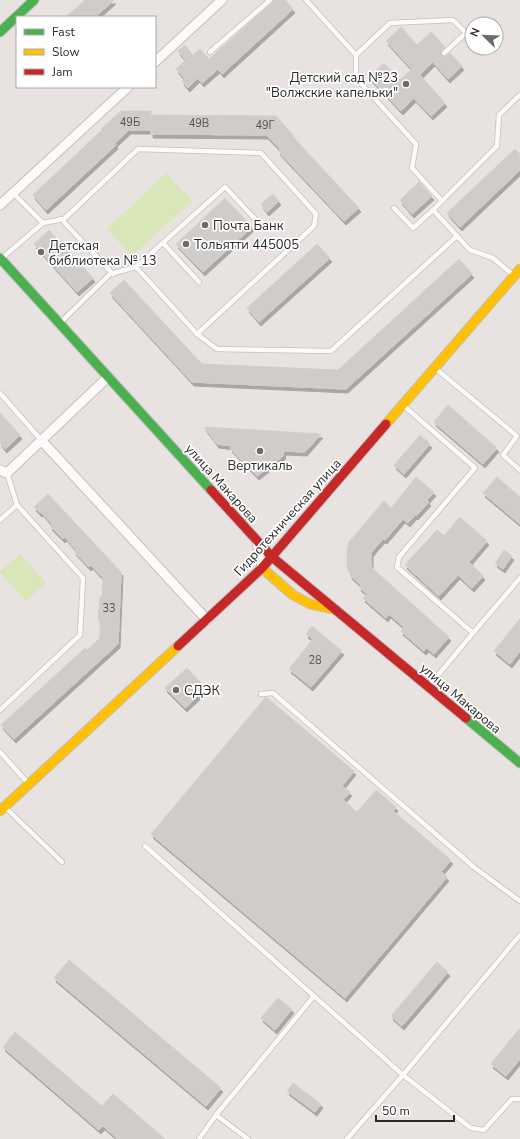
<svg xmlns="http://www.w3.org/2000/svg" width="520" height="1139" viewBox="0 0 520 1139" font-family="'Nunito Sans',sans-serif">
  <defs>
    <filter id="shadow"><feDropShadow dx="2" dy="4" stdDeviation="0" flood-color="#0004"/></filter>
  </defs>
  <rect width="100%" height="100%" fill="#e8e3e0"/>
  <g fill="#d9e6b7">
    <polygon points="166,173 192,201 132,256 107,229"/>
    <polygon points="20,554 46,583 26,601 0,572"/>
  </g>
  <g fill="#cfccc9" stroke="#d3cfcc" filter="url(#shadow)">
    <polygon points="85,0 114,0 95,17 66,17"/>
    <polygon points="274,0 285,0 293,9 222,74 218,69 202,83 198,78 188,88 182,81 185,79 176,69 186,60 178,51 185,45 193,55 200,49 209,59 272,3"/>
    <polygon points="401,27 417,45 431,32 445,47 441,52 442,56 445,57 450,53 462,66 448,79 433,62 420,75 445,103 431,116 414,98 401,111 369,77 384,63 400,80 412,69 386,41"/>
    <polygon points="121,111 151,111 151,115 276,116 294,136 293,137 359,208 344,221 278,151 280,149 266,135 151,134 151,130 129,130 115,143 116,145 46,210 33,195 102,130 101,129"/>
    <polygon points="515,149 520,154 520,170 460,227 447,213"/>
    <polygon points="419,182 432,196 412,214 400,200"/>
    <polygon points="273,194 279,201 267,212 261,204"/>
    <polygon points="225,198 252,227 203,272 176,244"/>
    <polygon points="49,230 93,278 77,292 34,244"/>
    <polygon points="317,244 330,258 259,322 247,308"/>
    <polygon points="459,259 472,274 346,389 192,382 110,293 124,280 202,364 338,370"/>
    <polygon points="448,405 497,448 483,464 434,422"/>
    <polygon points="0,413 20,435 5,449 0,443"/>
    <polygon points="204,427 321,434 305,452 284,451 283,456 257,476 230,448 233,446 217,444"/>
    <polygon points="420,435 430,444 404,474 394,465"/>
    <polygon points="416,477 434,492 427,500 429,502 416,516 415,515 408,523 403,519 385,540 383,539 375,548 371,553 371,567 449,637 434,654 427,648 424,651 401,631 404,627 389,614 386,618 363,598 367,594 359,587 361,585 351,576 347,567 347,552 349,542 384,501 391,508"/>
    <polygon points="497,477 520,497 520,524 483,493"/>
    <polygon points="48,494 121,572 118,644 14,739 1,725 85,648 87,650 100,638 100,619 98,619 100,597 102,597 103,578 91,565 89,567 74,551 76,550 65,537 63,539 50,526 52,524 41,512 40,513 34,507"/>
    <polygon points="460,517 487,541 469,562 483,576 472,588 458,575 439,596 405,565 437,530 444,536"/>
    <polygon points="504,550 512,556 503,569 495,563"/>
    <polygon points="520,619 520,651 510,664 494,651"/>
    <polygon points="312,626 342,651 311,687 289,669 313,639 306,634"/>
    <polygon points="187,668 206,688 185,708 165,688"/>
    <polygon points="266,697 354,771 342,786 350,792 343,800 357,812 376,790 396,807 393,811 451,860 441,872 447,877 345,998 151,834"/>
    <polygon points="69,960 221,1088 206,1106 54,978"/>
    <polygon points="437,962 448,972 402,1026 391,1016"/>
    <polygon points="278,998 292,1009 275,1030 261,1018"/>
    <polygon points="520,1028 520,1059 506,1076 491,1064"/>
    <polygon points="15,1032 102,1106 113,1094 165,1139 118,1139 103,1126 99,1130 3,1047"/>
    <polygon points="293,1083 321,1104 315,1112 287,1091"/>
  </g>
  <g fill="none" stroke-linecap="round" stroke-linejoin="round">
    <defs>
      <g id="lane">
        <polyline points="306,0 356,55 356,78 416,144 412,168 442,201"/>
        <polyline points="210,52 270,0"/>
        <polyline points="356,55 390,23 453,20 466,33 444,53"/>
        <polyline points="394,208 413,228 433,210 470,250 493,258 513,275"/>
        <polyline points="433,210 497,146 499,115 520,95"/>
        <polyline points="61,219 113,274"/>
        <polyline points="43,223 64,219 138,149 261,153 316,214 314,226 197,334"/>
        <polyline points="163,243 199,282"/>
        <polyline points="2,258 43,223 13,193"/>
        <polyline points="136,267 197,334 217,349 331,351 457,236"/>
        <polyline points="61,322 110,274 136,267 225,187 257,221"/>
        <polyline points="435,368 517,436 503,455 520,470"/>
        <polyline points="0,393 42,441"/>
        <polyline points="403,405 475,468 399,557 397,567 473,633 429,686"/>
        <polyline points="0,520 17,505"/>
        <polyline points="473,633 520,578"/>
        <polyline points="261,694 273,693 475,868 520,901"/>
        <polyline points="0,710 80,635 83,578 17,505 7,473"/>
        <polyline points="0,752 28,783"/>
        <polyline points="6,808 62,862"/>
        <polyline points="145,846 403,1075 471,1128 484,1130 512,1099 520,1099"/>
        <polyline points="216,1115 248,1139"/>
        <polyline points="199,1139 216,1115 314,996"/>
        <polyline points="347,1139 403,1075 520,935"/>
      </g>
      <g id="street">
        <polyline points="155,62 222,0"/>
        <polyline points="0,205 128,87"/>
        <polyline points="42,441 207,620"/>
        <polyline points="0,470 7,473 108,377"/>
        <polyline points="257,542 262,568"/>
      </g>
      <g id="fast">
        <polyline points="0,32 34,0"/>
        <polyline points="0,258 211,490"/>
        <polyline points="466,718 520,763"/>
      </g>
      <g id="slow">
        <polyline points="386,424 520,269"/>
        <polyline points="262,568 293,595 310,604 333,609"/>
        <polyline points="0,811 178,646"/>
      </g>
      <g id="jam">
        <polyline points="211,490 272,557 466,718"/>
        <polyline points="178,646 262,568 386,424"/>
      </g>
    </defs>
    <use href="#lane" stroke="#c2c0c1" stroke-width="6"/>
    <use href="#street" stroke="#c2c0c1" stroke-width="11"/>
    <use href="#fast" stroke="#c2c0c1" stroke-width="11"/>
    <use href="#slow" stroke="#c2c0c1" stroke-width="11"/>
    <use href="#jam" stroke="#c2c0c1" stroke-width="11"/>
    <use href="#lane" stroke="#fcfbfa" stroke-width="4.5"/>
    <use href="#street" stroke="#fcfbfa" stroke-width="9"/>
    <use href="#fast" stroke="#4caf50" stroke-width="9"/>
    <use href="#slow" stroke="#ffc107" stroke-width="9"/>
    <use href="#jam" stroke="#c62828" stroke-width="9"/>
  </g>
  <g fill="#6c6b6a" stroke="#fff" stroke-width="1.5">
    <circle cx="406" cy="84" r="4"/>
    <circle cx="205" cy="225" r="4"/>
    <circle cx="186" cy="244" r="4"/>
    <circle cx="41" cy="252" r="4"/>
    <circle cx="260" cy="451" r="4"/>
    <circle cx="176" cy="690" r="4"/>
  </g>
  <g text-anchor="middle" stroke-width="3.5" stroke-linejoin="round" paint-order="stroke">
    <g font-size="11" fill="#545352">
      <text x="130" y="126">49Б</text>
      <text x="199" y="127">49В</text>
      <text x="265" y="129">49Г</text>
      <text x="109" y="612">33</text>
      <text x="315" y="664">28</text>
    </g>
    <g font-size="13" fill="#2a2a2a" stroke="#fff" text-anchor="start">
      <text x="398" y="82" text-anchor="end">Детский сад №23<tspan x="398" dy="15">"Волжские капельки"</tspan></text>
      <text x="213" y="230">Почта Банк</text>
      <text x="194" y="249">Тольятти 445005</text>
      <text x="49" y="250">Детская<tspan x="49" dy="15">библиотека № 13</tspan></text>
      <text x="260" y="470" text-anchor="middle">Вертикаль</text>
      <text x="184" y="695">СДЭК</text>
    </g>
    <g font-size="13" fill="#2a2a2a" stroke="#fff">
      <text transform="translate(222 483) rotate(48)" y="5">улица Макарова</text>
      <text transform="translate(287 517) rotate(-48)" y="5">Гидротехническая улица</text>
      <text transform="translate(461 698) rotate(40)" y="5">улица Макарова</text>
    </g>
  </g>
  <rect x="16" y="16" width="140" height="72" fill="#ffffff" stroke="#aaaaaa"/>
  <rect x="24" y="29" width="20" height="6" fill="#4caf50" stroke="#aaaaaa"/>
  <text x="52" y="36" font-size="12" fill="#2a2a2a">Fast</text>
  <rect x="24" y="49" width="20" height="6" fill="#ffc107" stroke="#aaaaaa"/>
  <text x="52" y="56" font-size="12" fill="#2a2a2a">Slow</text>
  <rect x="24" y="69" width="20" height="6" fill="#c62828" stroke="#aaaaaa"/>
  <text x="52" y="76" font-size="12" fill="#2a2a2a">Jam</text>
  <g transform="translate(484 36) rotate(293)"><circle r="19" fill="#ffffff" stroke="#aaaaaa"/>
  <path d="M0-3L7 15L0 10L-7 15Z" fill="#6c6b6a"/>
  <text y="-6" font-size="11" font-weight="bold" text-anchor="middle" fill="#2a2a2a">N</text>
  </g>
  <path d="M376 1115v6h78v-6" fill="none" stroke="#2a2a2a" stroke-width="2"/>
  <text x="382" y="1115" font-size="12" fill="#2a2a2a" stroke="#ffffff" stroke-width="3" paint-order="stroke">50 m</text>
</svg>
